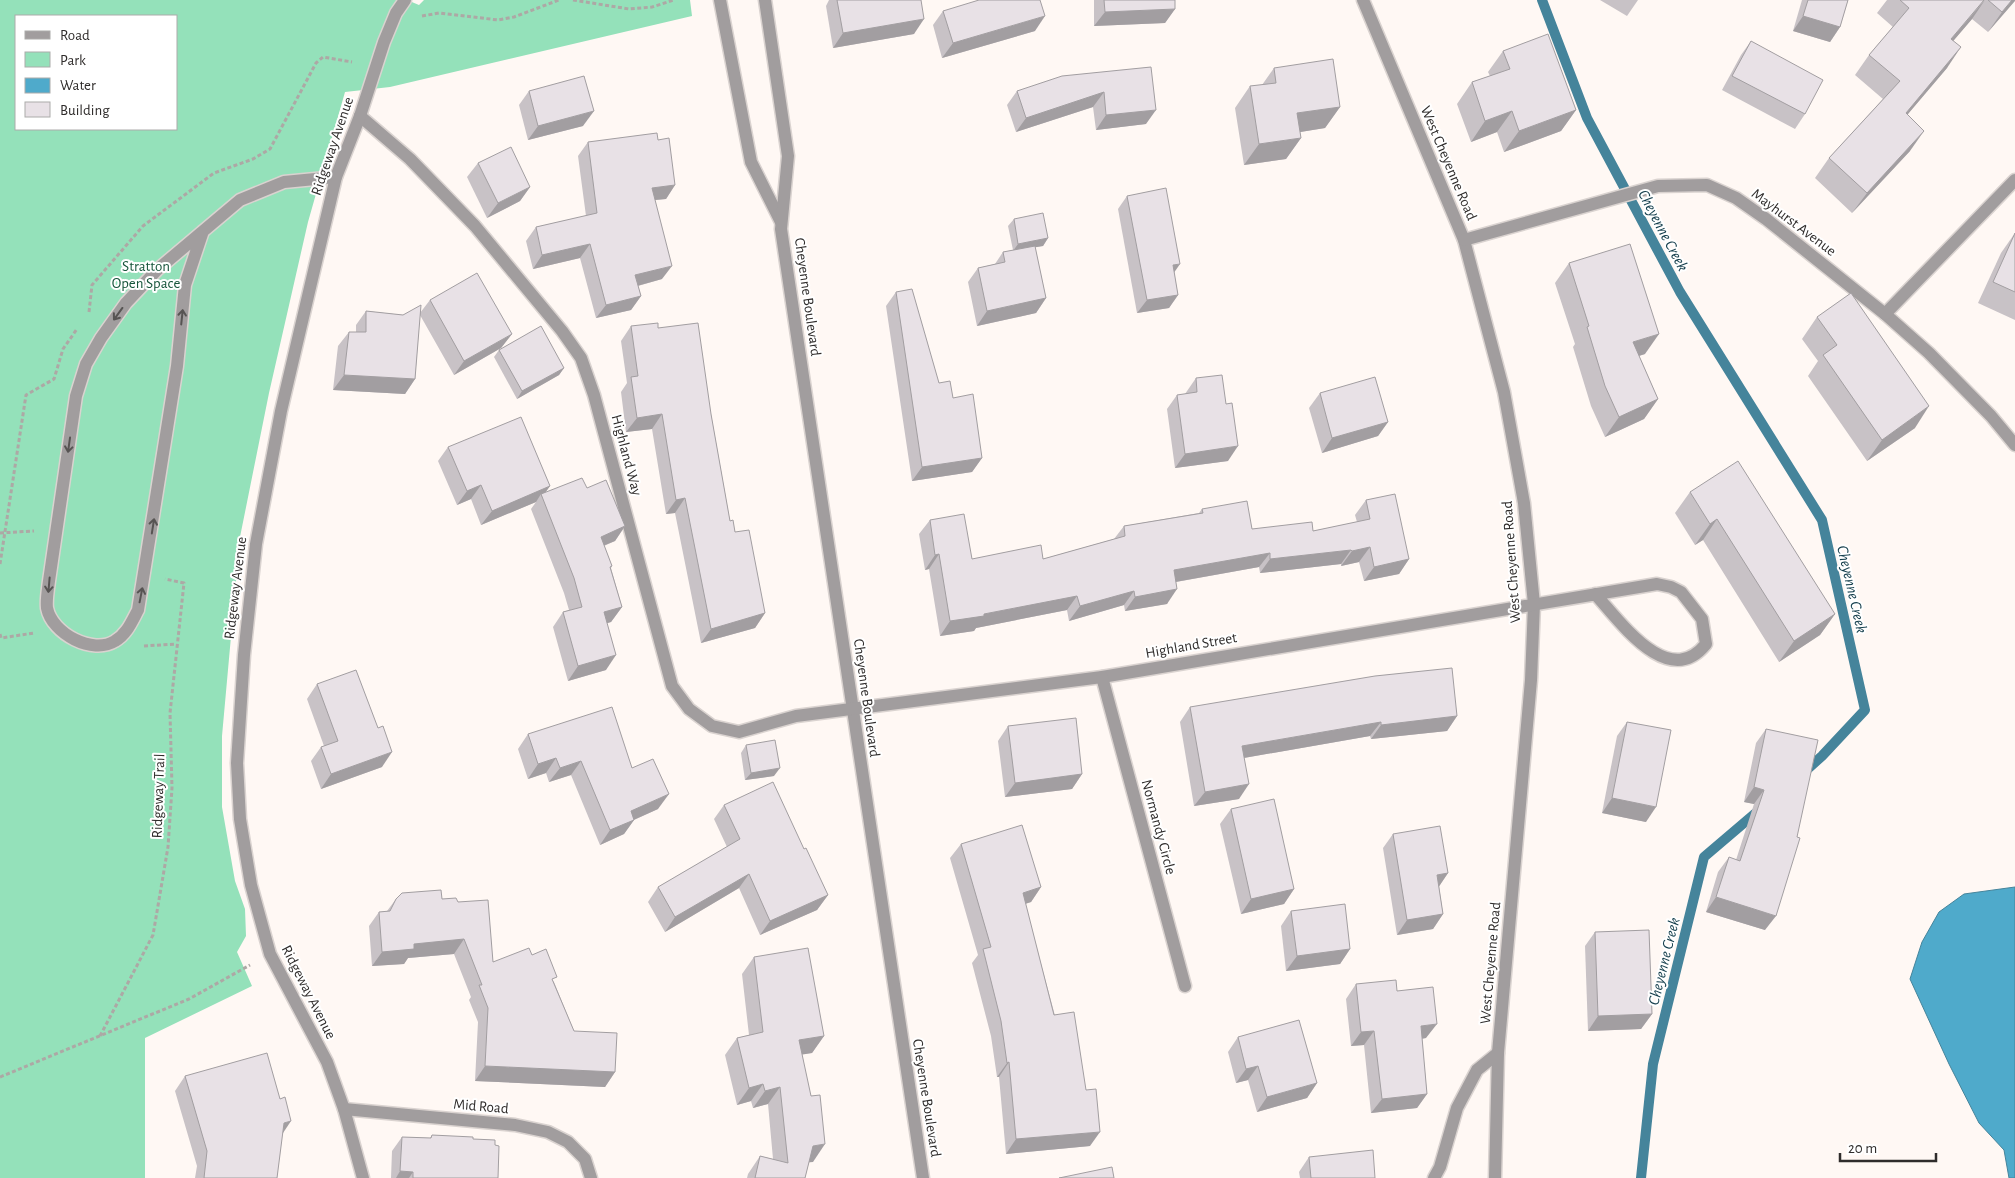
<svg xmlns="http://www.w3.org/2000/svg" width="2015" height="1178" viewBox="0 0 2015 1178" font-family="'Alegreya Sans',sans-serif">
  <rect width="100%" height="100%" fill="#fff8f4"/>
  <path fill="#94e1ba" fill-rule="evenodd" d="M 0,0 L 407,0 L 419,5 L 424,0 L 690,0 L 692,16 L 390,87 L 345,92 L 308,222 L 269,393 L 240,537 L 222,736 L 222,807 L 235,881 L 245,909 L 246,936 L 237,952 L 252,986 L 145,1038 L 145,1178 L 0,1178 ZM 16,16 L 176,16 L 176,129 L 16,129 Z"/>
  <polygon fill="#4faacb" stroke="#45849b" points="2015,887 2015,1178 2009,1178 2004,1150 1979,1123 1949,1064 1910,979 1922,942 1939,912 1964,894"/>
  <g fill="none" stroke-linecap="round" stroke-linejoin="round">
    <g stroke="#45849b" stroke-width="10">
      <polyline points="1542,0 1587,118 1680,292 1822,520 1865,710 1822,756 1802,774"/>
      <polyline points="1641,1178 1653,1064 1704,857 1758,811"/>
    </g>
    <defs>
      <g id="minor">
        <polyline points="720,0 751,162 781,222"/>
        <polyline points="765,0 788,156 781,229 923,1178"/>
        <polyline points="1363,0 1464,240 1504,392 1524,503 1534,604 1531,680 1498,1053 1495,1178"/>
        <path d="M 360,116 L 410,159 L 475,226 L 562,331 L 581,358 L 594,395 L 672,686 L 689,709 L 712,726 L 739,732 L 796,716 L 1102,677 L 1657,584 L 1671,587 L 1681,592 L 1702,619 L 1706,644 C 1668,691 1620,621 1595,594"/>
        <path d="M 203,231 L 185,285 L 177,366 L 138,610 C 132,621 127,634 115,641 C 93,655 52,634 47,608 C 46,600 48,589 49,581 L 76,396 L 86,364 L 101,338 L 126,303 L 157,270 L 240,200 L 284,182 L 336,177"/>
        <polyline points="1464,240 1658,186 1707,185 1736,198 1766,219 1885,314 1929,353 1991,416 2015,445"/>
        <polyline points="1885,314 2015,180"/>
        <polyline points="1102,677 1185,986"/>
        <polyline points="344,1109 515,1125 548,1132 568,1142 585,1159 591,1178"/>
        <polyline points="363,1178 344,1109 327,1062 270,954 251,885 240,819 237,763 244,655 256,544 281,411 336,177 360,116 384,42 396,13 405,0"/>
        <polyline points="1434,1178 1440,1167 1457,1108 1477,1070 1498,1053"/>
      </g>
    </defs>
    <use href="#minor" stroke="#dad3d0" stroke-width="15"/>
    <g stroke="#ada8a5" stroke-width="3" stroke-dasharray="4 2.5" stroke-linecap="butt">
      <polyline points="573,0 629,9 652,7 674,0"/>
      <polyline points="422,16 439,13 498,20 514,17 559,0"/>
      <polyline points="89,312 92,285 143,226 214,173 253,159 270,149 316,63 323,57 352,62"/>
      <polyline points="0,533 34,531"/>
      <polyline points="0,564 26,395 54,379 63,349 77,329"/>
      <polyline points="0,634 1,638 34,633"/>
      <polyline points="144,646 176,644"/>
      <polyline points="100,1036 153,935 168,847 172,788 170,713 184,583 165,579"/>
      <polyline points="0,1077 189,999 250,965"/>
    </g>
    <use href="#minor" stroke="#a19d9e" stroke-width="12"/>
  </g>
  <g fill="#c8c2c6">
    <polygon points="829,0 921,0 914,34 833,48 826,6"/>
    <polygon points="1094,0 1175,0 1175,9 1165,23 1094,26"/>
    <polygon points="1600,0 1638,0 1627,16"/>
    <polygon points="1802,0 1848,0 1840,27 1830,42 1793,31"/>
    <polygon points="1887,0 2015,0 1988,32 1972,19 1953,41 1947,68 1907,115 1910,151 1852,213 1815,178 1829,158 1883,99 1855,75 1869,55 1893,27 1877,13"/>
    <polygon points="943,11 1035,31 942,58 933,25"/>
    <polygon points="1751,41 1805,114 1795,129 1722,90 1741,55"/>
    <polygon points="1503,51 1576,110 1561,131 1504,152 1497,132 1471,142 1457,104 1472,82 1490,76 1488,72"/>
    <polygon points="1151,67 1146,124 1096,130 1093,107 1016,132 1007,105 1017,91"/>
    <polygon points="1274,68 1340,107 1325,128 1300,132 1301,138 1286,159 1244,165 1235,108 1250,86 1262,85"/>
    <polygon points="529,91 583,126 528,140 519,105"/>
    <polygon points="658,140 675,185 666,199 655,200 662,279 638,286 641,296 631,310 596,318 580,258 533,269 526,241 536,227 586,216 578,156 588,142"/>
    <polygon points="478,163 530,187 520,201 487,218 467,177"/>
    <polygon points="1127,196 1174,272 1178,295 1169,308 1137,313 1118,209"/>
    <polygon points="1014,219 1048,238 1043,246 1035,247 1046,298 1036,313 977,326 968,282 978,268 995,264 1003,252 1013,250 1008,226"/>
    <polygon points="2015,233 2015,320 1978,303 2001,253"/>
    <polygon points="1569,263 1645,354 1639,356 1658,399 1644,419 1605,437 1591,406 1573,347 1575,344 1555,283"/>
    <polygon points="896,292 939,383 953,398 982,458 972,472 912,481 886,306"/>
    <polygon points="430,300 512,334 501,348 454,375 420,315 415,379 405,394 333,390 338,346 349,332 356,332 356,325 366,311 403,315 420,313"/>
    <polygon points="1817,317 1915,428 1867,461 1808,376 1818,361 1802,339"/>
    <polygon points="631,326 658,328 711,414 730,521 735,532 765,613 755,628 701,643 675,513 666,514 652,429 626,432 621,392 627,383 621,341"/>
    <polygon points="499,350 564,368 559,375 517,399 494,357"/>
    <polygon points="1196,378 1228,461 1175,468 1167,409 1177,395 1185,394"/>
    <polygon points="1320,393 1388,422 1378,436 1322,453 1309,408"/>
    <polygon points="448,447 550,486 545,493 587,488 625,526 615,541 604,546 612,566 611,568 622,607 611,622 607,623 606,670 568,681 553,627 563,612 569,610 564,593 531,509 536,502 481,525 471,499 457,505 438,461"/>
    <polygon points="1690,492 1835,614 1820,635 1779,662 1703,540 1695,545 1675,513"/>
    <polygon points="1366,500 1409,559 1399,574 1364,581 1359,562 1341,566 1341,564 1260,573 1259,567 1176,582 1167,604 1125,611 1124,605 1069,621 1067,610 976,628 974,631 940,636 929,569 925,570 919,534 930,520 972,559 1043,559 1114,539 1124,526 1199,513 1202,509 1252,529 1313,531 1357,522 1355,515"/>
    <polygon points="317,684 382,767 321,789 311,761 321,747 324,746 307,699"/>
    <polygon points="1190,707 1457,716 1447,731 1371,739 1370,736 1244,758 1239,799 1194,806 1180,722"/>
    <polygon points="1627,722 1646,822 1602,813 1617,736"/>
    <polygon points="1008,726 1082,774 1072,789 1005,797 998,741"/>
    <polygon points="1766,729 1765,930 1706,912 1718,872 1729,857 1736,860 1754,804 1744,802 1756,743"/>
    <polygon points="528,734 632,768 658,809 634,820 624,834 600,845 571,775 549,782 546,773 528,779 518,749"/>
    <polygon points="746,745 774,776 745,780 741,753"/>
    <polygon points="724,805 804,849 828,895 817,910 760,935 739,888 665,932 648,902 658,887 727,847 714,819"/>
    <polygon points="1231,809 1294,889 1284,904 1241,914 1220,824"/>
    <polygon points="1393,834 1448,873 1439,886 1443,914 1433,929 1397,935 1383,848"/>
    <polygon points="961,844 1041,887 1031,902 1025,904 1090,1146 1006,1154 999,1077 997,1077 991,1036 972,963 978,955 950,858"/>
    <polygon points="396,899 442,899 458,902 493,962 532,955 554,982 574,1031 615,1072 605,1087 475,1081 478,1022 469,1000 471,997 454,954 408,958 404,964 372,966 369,926 379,912 387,911"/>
    <polygon points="1291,911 1350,949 1340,964 1286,971 1281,926"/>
    <polygon points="1595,932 1652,1014 1641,1029 1588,1031 1585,946"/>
    <polygon points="754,957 824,1036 812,1053 802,1054 813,1162 809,1162 805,1178 747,1178 748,1174 760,1156 773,1159 768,1104 753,1108 751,1101 737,1105 725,1055 737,1038 749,1035 742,974"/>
    <polygon points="1356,984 1397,991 1426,1038 1422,1039 1427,1094 1417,1108 1371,1113 1364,1045 1351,1046 1346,999"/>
    <polygon points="1238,1037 1317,1083 1307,1098 1257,1112 1248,1080 1236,1083 1228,1052"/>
    <polygon points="185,1076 282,1134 277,1178 195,1178 197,1166 175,1091"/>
    <polygon points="432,1135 473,1139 495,1145 498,1178 391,1178 392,1151 402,1137 430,1138"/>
    <polygon points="1309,1157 1375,1178 1300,1178 1299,1172"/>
  </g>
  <g fill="#a29ea1">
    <polygon points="1985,0 1972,19 1937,60 1951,39"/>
    <polygon points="2012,0 2015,0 2015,1 1988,32 2002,12"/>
    <polygon points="1175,9 1165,23 1094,26 1105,12"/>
    <polygon points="1045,16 1035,31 942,58 953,43"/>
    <polygon points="1803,16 1840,27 1830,42 1793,31"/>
    <polygon points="924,19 914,34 833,48 843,33"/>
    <polygon points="1961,47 1947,68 1891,134 1906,113"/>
    <polygon points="1104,92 1093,107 1016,132 1026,118"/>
    <polygon points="1340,107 1325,128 1282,135 1297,113"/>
    <polygon points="1156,110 1146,124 1096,130 1106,115"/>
    <polygon points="1576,110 1561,131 1504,152 1519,131"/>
    <polygon points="594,111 583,126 528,140 538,126"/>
    <polygon points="1512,111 1497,132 1471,142 1485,121"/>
    <polygon points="1924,131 1910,151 1852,213 1867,193"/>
    <polygon points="1301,138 1286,159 1244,165 1259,144"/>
    <polygon points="675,185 666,199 643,201 652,188"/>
    <polygon points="530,187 520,201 487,218 498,203"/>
    <polygon points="1048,238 1043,246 1013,251 1018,244"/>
    <polygon points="590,244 580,258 533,269 542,255"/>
    <polygon points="1180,264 1171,277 1173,265"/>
    <polygon points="672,266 662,279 626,289 635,275"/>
    <polygon points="1178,295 1169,308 1137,313 1147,300"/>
    <polygon points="641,296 631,310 596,318 606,305"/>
    <polygon points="1046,298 1036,313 977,326 987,311"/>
    <polygon points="512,334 501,348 454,375 464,361"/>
    <polygon points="1659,334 1645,354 1619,362 1633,342"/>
    <polygon points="564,368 559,375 517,399 522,391"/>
    <polygon points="344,375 415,379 405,394 333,390"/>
    <polygon points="1658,399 1644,419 1605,437 1619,417"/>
    <polygon points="1929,406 1915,428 1867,461 1882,440"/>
    <polygon points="662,414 652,429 626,432 637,418"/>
    <polygon points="1388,422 1378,436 1322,453 1332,438"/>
    <polygon points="1238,446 1228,461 1175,468 1185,454"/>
    <polygon points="982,458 972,472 912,481 922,467"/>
    <polygon points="481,485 471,499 457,505 467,491"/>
    <polygon points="550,486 542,497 541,494 536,502 481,525 492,511"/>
    <polygon points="685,498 675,513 666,514 676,500"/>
    <polygon points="1717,519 1703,540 1695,545 1710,524"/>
    <polygon points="625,526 615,541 590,551 601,537"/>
    <polygon points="1370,547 1359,562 1341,566 1352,551"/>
    <polygon points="1351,550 1341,564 1260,573 1270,559"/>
    <polygon points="1270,553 1259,567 1164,584 1174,570"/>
    <polygon points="939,554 929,569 925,570 935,555"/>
    <polygon points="1409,559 1399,574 1364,581 1374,567"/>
    <polygon points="1177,589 1167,604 1125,611 1135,597"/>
    <polygon points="1134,591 1124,605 1069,621 1080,606"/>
    <polygon points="1077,596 1067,610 976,628 974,631 940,636 950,621 984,614"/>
    <polygon points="622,607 611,622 594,627 604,612"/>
    <polygon points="765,613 755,628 701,643 711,629"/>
    <polygon points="1835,614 1820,635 1779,662 1794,641"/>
    <polygon points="616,655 606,670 568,681 578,666"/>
    <polygon points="1457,716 1447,731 1371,739 1381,725"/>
    <polygon points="1381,722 1370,736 1232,760 1242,746"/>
    <polygon points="392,752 382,767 321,789 331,774"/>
    <polygon points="556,758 546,773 528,779 538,764"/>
    <polygon points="581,761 571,775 549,782 560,768"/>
    <polygon points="780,768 774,776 745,780 751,773"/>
    <polygon points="1082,774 1072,789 1005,797 1015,783"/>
    <polygon points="1249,784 1239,799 1194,806 1205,792"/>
    <polygon points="1754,787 1764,790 1754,804 1744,802"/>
    <polygon points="669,794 658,809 620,826 631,811"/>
    <polygon points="1612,798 1656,807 1646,822 1602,813"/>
    <polygon points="634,820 624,834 600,845 610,830"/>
    <polygon points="1448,873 1438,888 1437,875"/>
    <polygon points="749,874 739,888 665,932 675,917"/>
    <polygon points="1041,887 1031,902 1012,908 1023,893"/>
    <polygon points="1294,889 1284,904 1241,914 1251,899"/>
    <polygon points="828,895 817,910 760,935 770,921"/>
    <polygon points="1716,897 1776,916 1765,930 1706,912"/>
    <polygon points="1443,914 1433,929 1397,935 1407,920"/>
    <polygon points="464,939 454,954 408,958 404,964 372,966 382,952 414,944"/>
    <polygon points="1350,949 1340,964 1286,971 1297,956"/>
    <polygon points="1652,1014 1641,1029 1588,1031 1598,1016"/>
    <polygon points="1437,1024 1426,1038 1410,1040 1421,1026"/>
    <polygon points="1374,1031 1364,1045 1351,1046 1361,1032"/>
    <polygon points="824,1036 812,1053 787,1057 799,1040"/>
    <polygon points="1009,1062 999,1077 997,1077 1007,1063"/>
    <polygon points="485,1066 615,1072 605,1087 475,1081"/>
    <polygon points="1258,1066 1248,1080 1236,1083 1246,1069"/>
    <polygon points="1317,1083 1307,1098 1257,1112 1267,1097"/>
    <polygon points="763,1084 751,1101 737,1105 749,1088"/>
    <polygon points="780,1087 768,1104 753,1108 765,1091"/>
    <polygon points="1427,1094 1417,1108 1371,1113 1382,1099"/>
    <polygon points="291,1121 281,1136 284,1123"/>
    <polygon points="1100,1132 1090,1146 1006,1154 1016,1139"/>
    <polygon points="825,1144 813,1162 801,1163 813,1146"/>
    <polygon points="400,1171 413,1172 409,1178 396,1178"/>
  </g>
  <g fill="#e8e1e6" stroke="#a29ea1">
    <polygon points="837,0 921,0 924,19 843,33"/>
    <polygon points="979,0 1040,0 1045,16 953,43 943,11"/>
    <polygon points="1104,0 1175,0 1175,9 1105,12"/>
    <polygon points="1808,0 1848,0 1840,27 1803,16"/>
    <polygon points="1900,0 1984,0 1951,39 1961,47 1906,113 1924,131 1867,193 1829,158 1900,81 1869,55 1909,8"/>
    <polygon points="1988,0 2012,0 2002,12"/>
    <polygon points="1548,34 1576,110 1519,131 1512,111 1485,121 1472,82 1510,69 1503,51"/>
    <polygon points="1751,41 1823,80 1805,114 1732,76"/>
    <polygon points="1333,59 1340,107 1297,113 1301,138 1259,144 1250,86 1276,83 1274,68"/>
    <polygon points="1151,67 1156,110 1106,115 1104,92 1026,118 1017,91 1062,76"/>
    <polygon points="584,76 594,111 538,126 529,91"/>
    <polygon points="657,133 658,140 669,138 675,185 652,188 672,266 635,275 641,296 606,305 590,244 542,255 536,227 597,213 588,142"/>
    <polygon points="511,147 530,187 498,203 478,163"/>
    <polygon points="1166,188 1180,264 1173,265 1178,295 1147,300 1127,196"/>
    <polygon points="1043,213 1048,238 1018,244 1014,219"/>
    <polygon points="2015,233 2015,292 1993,282"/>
    <polygon points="1630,244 1659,334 1633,342 1658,399 1619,417 1605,386 1587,327 1589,326 1569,263"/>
    <polygon points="1035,246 1046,298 987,311 978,268 1005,262 1003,252"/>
    <polygon points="477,273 512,334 464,361 430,300"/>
    <polygon points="912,289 939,383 950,381 953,398 973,394 982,458 922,467 896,292"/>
    <polygon points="1851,293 1929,406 1882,440 1823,355 1837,345 1817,317"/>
    <polygon points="421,305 415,379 344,375 349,332 366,332 366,311 403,315"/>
    <polygon points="658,323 658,328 698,323 711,414 730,521 733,520 735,532 749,530 765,613 711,629 685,498 676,500 662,414 637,418 631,377 638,376 631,326"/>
    <polygon points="541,326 564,368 522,391 499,350"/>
    <polygon points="1222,375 1226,404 1232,403 1238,446 1185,454 1177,395 1197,392 1196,378"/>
    <polygon points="1375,377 1388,422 1332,438 1320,393"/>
    <polygon points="521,417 550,486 492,511 481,485 467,491 448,447"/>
    <polygon points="1738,461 1835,614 1794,641 1717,519 1710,524 1690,492"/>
    <polygon points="582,478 587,488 606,480 625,526 601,537 612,566 610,567 622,607 604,612 616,655 578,666 563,612 582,607 574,578 541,494"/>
    <polygon points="1395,494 1409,559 1374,567 1370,547 1352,551 1351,550 1270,559 1270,553 1174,570 1177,589 1135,597 1134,591 1080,606 1077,596 984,614 984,616 950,621 939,554 935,555 930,520 964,514 972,559 1041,545 1043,559 1125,536 1124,526 1203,513 1202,509 1247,501 1252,529 1312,522 1313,531 1370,519 1366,500"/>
    <polygon points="1452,668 1457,716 1381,725 1381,722 1242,746 1249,784 1205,792 1190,707 1375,676"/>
    <polygon points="356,670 378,728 383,726 392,752 331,774 321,747 338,741 317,684"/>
    <polygon points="612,707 632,768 653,759 669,794 631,811 634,820 610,830 581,761 560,768 556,758 538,764 528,734"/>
    <polygon points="1076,718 1082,774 1015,783 1008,726"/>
    <polygon points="1627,722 1671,730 1656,807 1612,798"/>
    <polygon points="1766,729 1818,740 1797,837 1800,838 1776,916 1716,897 1729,857 1740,861 1764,790 1754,787"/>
    <polygon points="775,740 780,768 751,773 746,745"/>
    <polygon points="773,782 804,849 806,848 828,895 770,921 749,874 675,917 658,887 740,839 724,805"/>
    <polygon points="1274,799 1294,889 1251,899 1231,809"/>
    <polygon points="1022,825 1041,887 1023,893 1054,1015 1074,1012 1086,1090 1096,1089 1100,1132 1016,1139 1009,1062 1007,1063 1001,1021 983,949 991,947 961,844"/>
    <polygon points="1440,826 1448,873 1437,875 1443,914 1407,920 1393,834"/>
    <polygon points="441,890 442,899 456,898 458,902 488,900 493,962 529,948 532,955 546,949 557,977 552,979 574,1031 617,1033 615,1072 485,1066 488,1008 479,985 482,985 464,939 414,944 414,949 382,952 379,912 390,911 396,899 402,893"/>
    <polygon points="1345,904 1350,949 1297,956 1291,911"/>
    <polygon points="1649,930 1652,1014 1598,1016 1595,932"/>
    <polygon points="808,948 824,1036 799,1040 811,1096 820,1095 825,1144 813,1146 805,1178 755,1178 760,1156 788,1163 780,1087 765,1091 763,1084 749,1088 737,1038 763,1032 754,957"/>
    <polygon points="1396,980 1397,991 1433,987 1437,1024 1421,1026 1427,1094 1382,1099 1374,1031 1361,1032 1356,984"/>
    <polygon points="1299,1020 1317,1083 1267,1097 1258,1066 1246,1069 1238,1037"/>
    <polygon points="267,1053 280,1099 285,1097 291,1121 284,1123 277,1178 204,1178 207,1151 185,1076"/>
    <polygon points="432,1135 473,1137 473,1139 495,1140 495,1145 499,1146 498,1178 413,1178 413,1172 400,1171 402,1137 431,1138"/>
    <polygon points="1373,1150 1375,1178 1311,1178 1309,1157"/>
    <polygon points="1112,1167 1114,1178 1059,1178"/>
  </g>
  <defs><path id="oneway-shaft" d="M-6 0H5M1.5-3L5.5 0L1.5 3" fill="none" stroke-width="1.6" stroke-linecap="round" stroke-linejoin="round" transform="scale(1.25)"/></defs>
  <g stroke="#575453">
    <use href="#oneway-shaft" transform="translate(118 314) rotate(126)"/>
    <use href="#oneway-shaft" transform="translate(182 317) rotate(-84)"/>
    <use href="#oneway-shaft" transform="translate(69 445) rotate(98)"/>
    <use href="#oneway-shaft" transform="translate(153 526) rotate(-81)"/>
    <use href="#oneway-shaft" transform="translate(49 585) rotate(95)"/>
    <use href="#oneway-shaft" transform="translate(141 595) rotate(-79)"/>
  </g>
  <g text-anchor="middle" stroke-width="4" stroke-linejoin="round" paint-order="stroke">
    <g font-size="15" fill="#2f2c2b" stroke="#fff">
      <text transform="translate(332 146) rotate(-71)" y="5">Ridgeway Avenue</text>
      <text transform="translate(1449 163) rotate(67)" y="5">West Cheyenne Road</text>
      <text transform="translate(1794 222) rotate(37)" y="5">Mayhurst Avenue</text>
      <text transform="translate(808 297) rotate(82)" y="5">Cheyenne Boulevard</text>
      <text transform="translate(627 455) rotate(75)" y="5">Highland Way</text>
      <text transform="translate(1511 562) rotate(-94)" y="5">West Cheyenne Road</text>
      <text transform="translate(235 588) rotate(-83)" y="5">Ridgeway Avenue</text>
      <text transform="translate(1191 645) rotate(-10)" y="5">Highland Street</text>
      <text transform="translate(867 698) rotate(82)" y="5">Cheyenne Boulevard</text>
      <text transform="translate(158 796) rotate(-88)" y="5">Ridgeway Trail</text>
      <text transform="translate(1159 827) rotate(75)" y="5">Normandy Circle</text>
      <text transform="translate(1490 963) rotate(-85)" y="5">West Cheyenne Road</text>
      <text transform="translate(309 992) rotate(63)" y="5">Ridgeway Avenue</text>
      <text transform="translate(927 1098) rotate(81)" y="5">Cheyenne Boulevard</text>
      <text transform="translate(481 1106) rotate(5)" y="5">Mid Road</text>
    </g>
    <g font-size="15" fill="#17553b" stroke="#fff">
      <text x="146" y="271">Stratton<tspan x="146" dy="17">Open Space</tspan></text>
    </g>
    <g font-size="16" font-style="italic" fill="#143e4c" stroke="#fff">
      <text transform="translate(1664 230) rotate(62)" y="6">Cheyenne Creek</text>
      <text transform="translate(1853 589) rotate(77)" y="6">Cheyenne Creek</text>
      <text transform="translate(1663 961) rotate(-76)" y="6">Cheyenne Creek</text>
    </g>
  </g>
  <rect x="15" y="15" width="162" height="115" fill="#ffffff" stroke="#acabaa"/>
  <rect x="25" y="31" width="25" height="8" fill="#a19d9e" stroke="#acabaa"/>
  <text x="60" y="40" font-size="15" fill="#2f2c2b">Road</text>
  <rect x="25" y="52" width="25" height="15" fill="#94e1ba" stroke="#acabaa"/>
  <text x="60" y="65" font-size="15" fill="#2f2c2b">Park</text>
  <rect x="25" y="78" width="25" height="15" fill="#4faacb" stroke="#acabaa"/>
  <text x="60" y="90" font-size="15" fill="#2f2c2b">Water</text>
  <rect x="25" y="102" width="25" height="15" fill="#e8e1e6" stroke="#acabaa"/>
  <text x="60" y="115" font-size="15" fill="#2f2c2b">Building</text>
  <path d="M1840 1153v8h96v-8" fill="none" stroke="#2f2c2b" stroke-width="2.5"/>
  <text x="1848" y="1153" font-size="15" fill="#2f2c2b" stroke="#ffffff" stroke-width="4" paint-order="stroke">20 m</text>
</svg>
